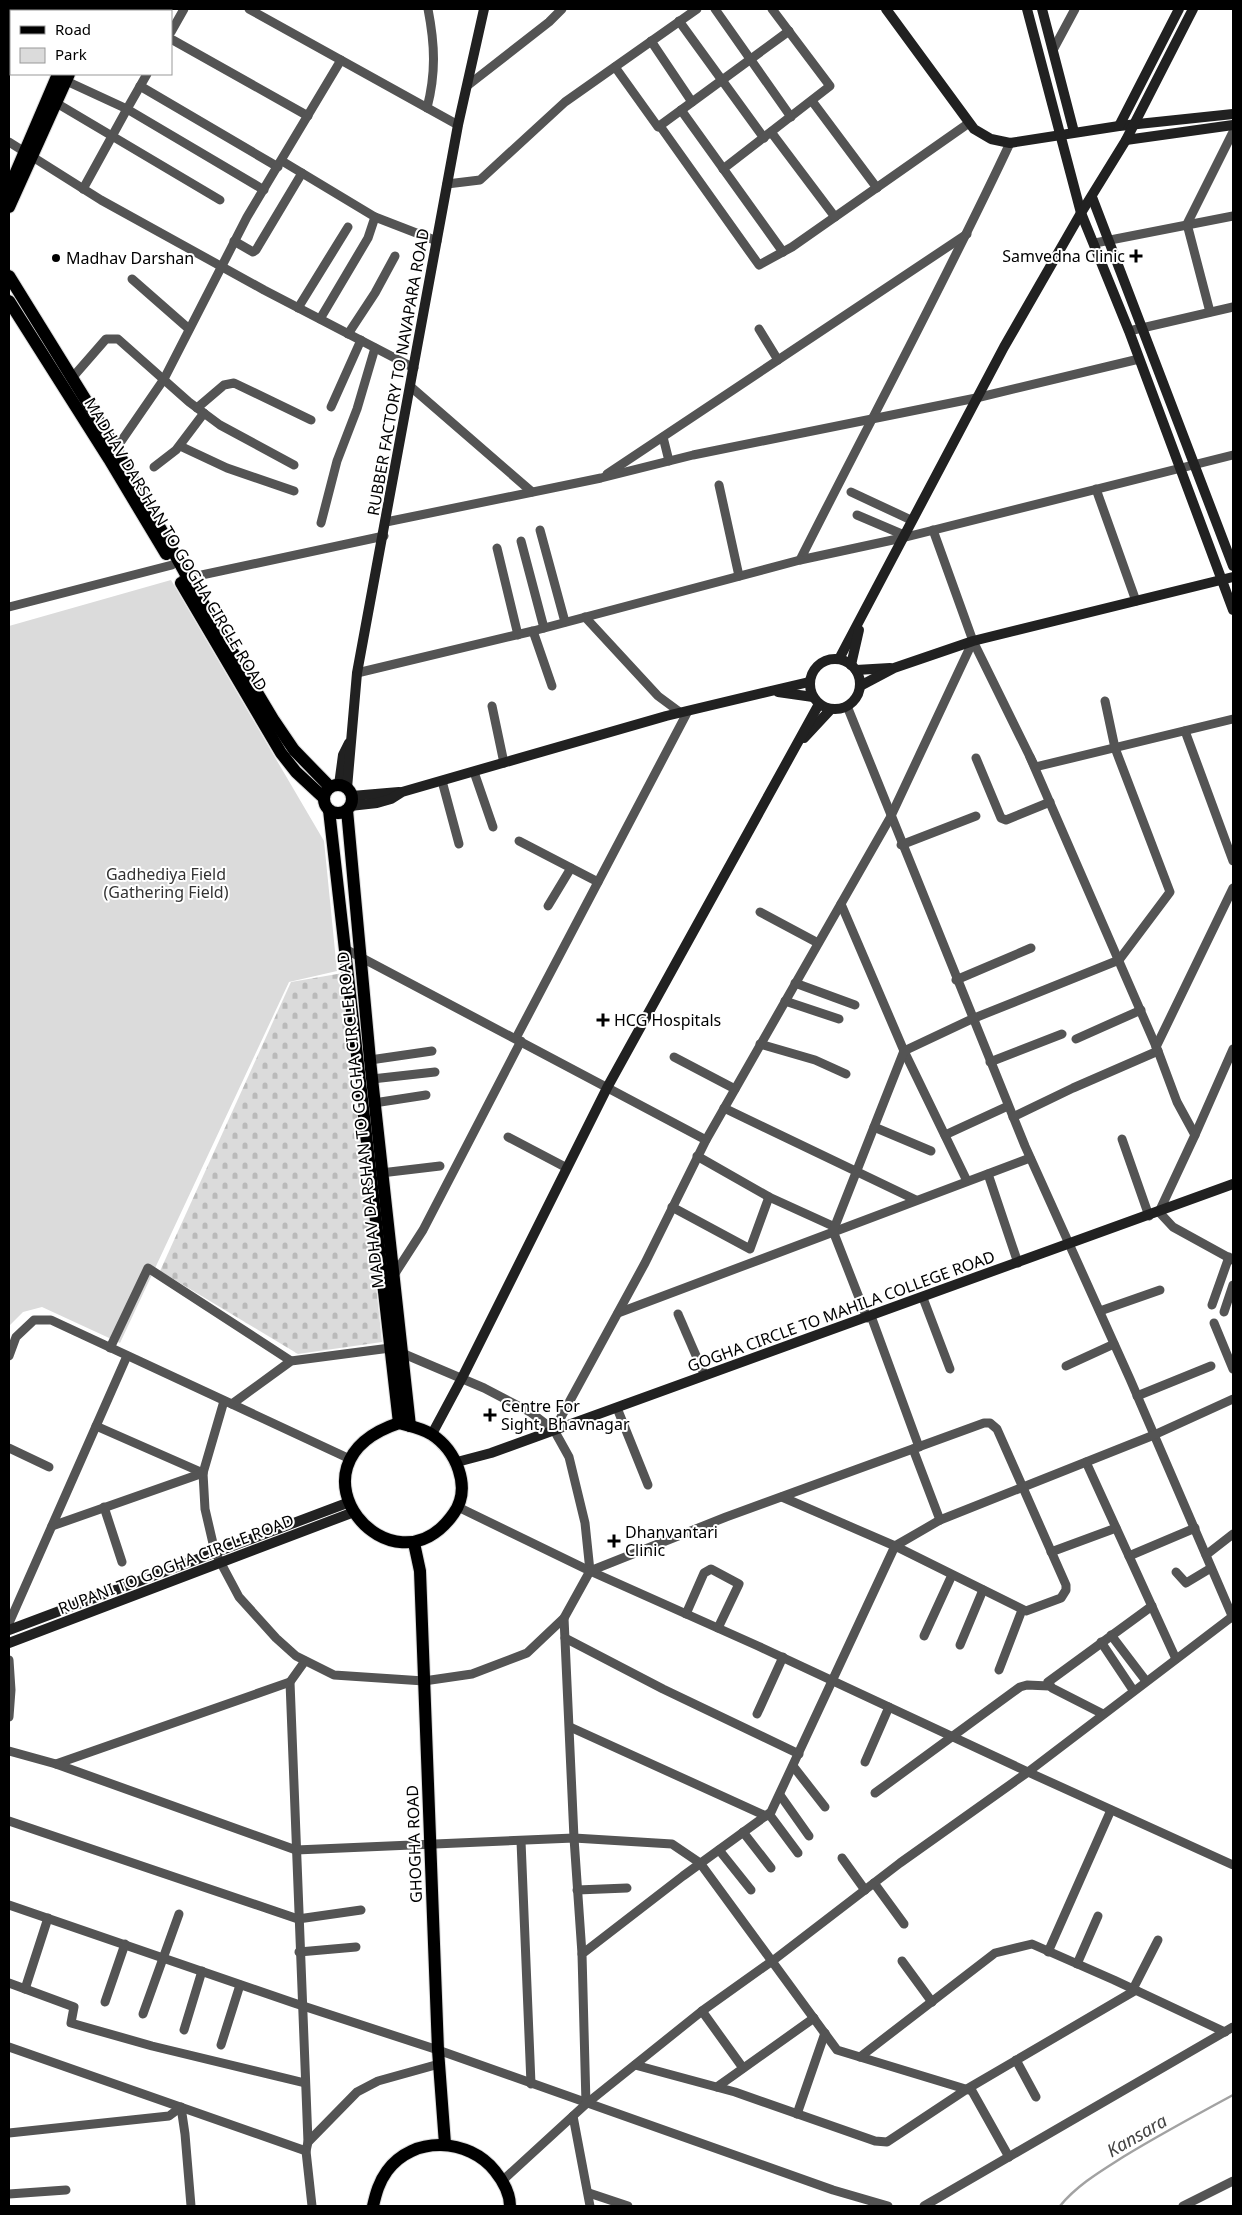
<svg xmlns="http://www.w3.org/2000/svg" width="1242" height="2215" viewBox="0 0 1242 2215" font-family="'Noto Sans',sans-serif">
  <defs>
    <pattern id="cemetery-stones" width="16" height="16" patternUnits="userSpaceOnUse" patternTransform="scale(1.25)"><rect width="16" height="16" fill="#dbdbdb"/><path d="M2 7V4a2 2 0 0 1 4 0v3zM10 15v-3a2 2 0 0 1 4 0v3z" fill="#bababa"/></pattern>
  </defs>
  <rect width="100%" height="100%" fill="#fff"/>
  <polygon fill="#dbdbdb" points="171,580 324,841 337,971 289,982 120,1343 42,1307 23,1312 9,1326 9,626"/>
  <polygon fill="url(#cemetery-stones)" points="343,973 382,1342 298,1354 160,1271 291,982"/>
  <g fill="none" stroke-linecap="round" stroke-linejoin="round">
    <path stroke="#a2a2a2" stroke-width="2.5" d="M 1060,2206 C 1077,2185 1101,2171 1123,2157 C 1159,2135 1196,2115 1233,2095"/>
    <defs>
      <g id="primary">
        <polyline points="80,11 81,9"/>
        <polyline points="90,11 91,9"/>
        <polyline points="10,186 58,74"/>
        <polyline points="9,207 69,74"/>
        <polyline points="9,276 116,449 188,578 273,719 294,750 330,787"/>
        <polyline points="9,301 109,459 166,554"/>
        <polyline points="181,583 281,753 296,772 324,798"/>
        <circle cx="338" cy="799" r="14"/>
        <polyline points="329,810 399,1423"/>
        <polyline points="347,810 370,1060 410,1426"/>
        <path d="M 399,1423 C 410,1426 421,1428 431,1434 C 456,1450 472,1487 454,1513 C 393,1602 276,1464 399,1423 Z"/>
        <polyline points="414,1543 420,1571 438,2050 445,2144"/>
        <path d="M 373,2206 C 376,2193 379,2182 387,2171 C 413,2135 469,2138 495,2171 C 503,2181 510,2194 510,2206"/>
      </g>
    </defs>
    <use href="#primary" stroke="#dbdbdb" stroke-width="14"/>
    <g stroke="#545454" stroke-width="9">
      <polyline points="119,9 124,11"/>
      <polyline points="249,9 458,125"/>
      <polyline points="715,9 791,117"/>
      <polyline points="679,21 764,138"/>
      <polyline points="171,32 184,9"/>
      <polyline points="171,39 308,116"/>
      <polyline points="651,41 692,102"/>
      <polyline points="9,49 11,51"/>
      <polyline points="1053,50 1075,9"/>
      <polyline points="615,67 658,127 789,31"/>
      <polyline points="62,79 127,109 147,74"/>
      <polyline points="140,86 278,167"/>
      <polyline points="467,86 549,22 562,9"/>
      <polyline points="53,101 220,200"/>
      <polyline points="812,101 877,188"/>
      <path d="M 427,108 C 436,73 435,45 428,9"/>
      <polyline points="681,110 783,252"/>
      <polyline points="660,126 759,265 792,247 969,123"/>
      <polyline points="771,132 835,217"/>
      <polyline points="9,142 101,200 264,290 414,368"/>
      <path d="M 1010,143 C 944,284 870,421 800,560 L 902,538 L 1233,455"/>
      <polyline points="282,161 375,217 368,238 320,319"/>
      <polyline points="723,169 830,86 772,9"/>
      <polyline points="447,184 480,180 565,102 697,9"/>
      <polyline points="83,189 127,109 264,190"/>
      <polyline points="375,217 437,241"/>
      <polyline points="234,241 253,252 256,250 302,173"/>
      <polyline points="1095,243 1233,216"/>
      <polyline points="132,279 189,329"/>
      <polyline points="298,308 348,227"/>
      <polyline points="1210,312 1187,224 1233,132"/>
      <polyline points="759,329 778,360"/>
      <polyline points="1129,331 1233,307"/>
      <polyline points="348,334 375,293 395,256"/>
      <polyline points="72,378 106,339 118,339 189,402 220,425 294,465"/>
      <polyline points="411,387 532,492"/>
      <polyline points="331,407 361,340"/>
      <polyline points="197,408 224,385 234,383 311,420"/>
      <polyline points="663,437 669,461"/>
      <polyline points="180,446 227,468 294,491"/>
      <polyline points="113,453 164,379 247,217 341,60"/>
      <polyline points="154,467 176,450 204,413"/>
      <polyline points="607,474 967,234"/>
      <polyline points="719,485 739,576"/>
      <polyline points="1096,489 1136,601"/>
      <polyline points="851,492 911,520"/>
      <polyline points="857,515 904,535"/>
      <polyline points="386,522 601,478 693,455 976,398 1139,359"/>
      <polyline points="321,523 337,461 357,409 375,348"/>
      <polyline points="540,530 565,622"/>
      <polyline points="933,530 973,641 1035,767 1233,719"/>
      <polyline points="521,541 544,628"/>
      <polyline points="497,548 518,635"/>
      <polyline points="183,579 384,536"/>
      <polyline points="9,607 172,565"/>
      <polyline points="585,617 658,696 681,713"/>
      <polyline points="533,631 552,686"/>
      <polyline points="357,673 533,631 800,560"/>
      <polyline points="492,706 504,763"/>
      <polyline points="847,706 1025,1146 1130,1379 1233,1618"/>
      <polyline points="1185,731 1233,861"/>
      <polyline points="1030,757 1158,1051 1177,1102 1195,1135 1159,1212 1173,1227 1233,1260"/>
      <polyline points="976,758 1001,818 1006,820 1050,802"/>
      <polyline points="474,772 493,827"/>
      <polyline points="442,781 459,844"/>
      <polyline points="519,841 598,882"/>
      <polyline points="901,845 976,816"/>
      <polyline points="841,904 904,1051 967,1181"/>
      <polyline points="548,906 571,868"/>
      <polyline points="760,912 818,943"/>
      <polyline points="347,950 706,1140"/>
      <polyline points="956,980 1031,948"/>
      <polyline points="795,983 855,1005"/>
      <polyline points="785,1001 839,1019"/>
      <polyline points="516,1038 688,711"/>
      <polyline points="1076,1039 1141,1010"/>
      <polyline points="760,1044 815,1060 846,1074"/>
      <polyline points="1156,1047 1233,888"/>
      <polyline points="674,1057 735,1089"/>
      <polyline points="370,1060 432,1051"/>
      <polyline points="990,1062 1062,1034"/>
      <polyline points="372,1079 435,1072"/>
      <polyline points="374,1103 426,1095"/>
      <polyline points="724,1108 916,1200"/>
      <polyline points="1013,1117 1073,1088 1158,1051"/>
      <polyline points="874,1127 931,1151"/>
      <polyline points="945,1135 1008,1106"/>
      <polyline points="1195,1135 1233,1049"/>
      <polyline points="508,1137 567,1168"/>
      <polyline points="1122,1139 1149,1216"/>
      <polyline points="697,1156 769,1197 835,1227"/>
      <polyline points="381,1173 440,1166"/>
      <polyline points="988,1174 1018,1263"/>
      <polyline points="672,1207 750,1249 769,1197"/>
      <polyline points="394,1275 423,1230 521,1041"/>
      <polyline points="923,1298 950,1369"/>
      <polyline points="1212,1305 1229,1257"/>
      <polyline points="1100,1311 1160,1290"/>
      <polyline points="1224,1312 1233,1285"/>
      <polyline points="618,1313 1030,1158"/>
      <polyline points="678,1314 704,1374"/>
      <polyline points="871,1316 919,1447"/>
      <polyline points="867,1318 833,1231 904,1051 972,1019 1119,960 1170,892 1115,748 1105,701"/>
      <polyline points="1214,1323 1233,1369"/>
      <polyline points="110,1348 148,1268 291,1361"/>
      <polyline points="9,1356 16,1337 34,1320 51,1320 350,1459"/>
      <polyline points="1066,1366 1114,1344"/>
      <polyline points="1137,1396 1211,1366"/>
      <polyline points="224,1401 203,1473 205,1509 215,1552 239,1597 276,1638 296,1656 334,1675 424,1681 472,1674 527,1653 564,1618 590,1571 585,1523 569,1457 554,1430 530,1412 484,1388 390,1348 291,1361 232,1404"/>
      <polyline points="617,1408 648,1485"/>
      <polyline points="96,1426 203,1473"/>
      <polyline points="554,1430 645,1263 706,1140 890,818 973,641"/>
      <polyline points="9,1448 49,1467"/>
      <polyline points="1086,1462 1176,1659"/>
      <polyline points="782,1497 895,1546 940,1520 913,1449"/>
      <polyline points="104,1507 122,1562"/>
      <polyline points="458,1507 590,1571 758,1646 1028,1772 1233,1865"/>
      <polyline points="940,1520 1154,1435 1233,1399"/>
      <polyline points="52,1526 203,1473"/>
      <polyline points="1051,1552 1116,1528"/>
      <polyline points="1206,1555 1233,1534"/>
      <polyline points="1129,1556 1195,1528"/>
      <polyline points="1176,1572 1186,1583 1211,1568"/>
      <polyline points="686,1614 704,1573 711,1569 739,1584 718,1628"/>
      <polyline points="564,1618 574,1838 672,1844 700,1863 837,2050 972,2091 1009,2157"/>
      <polyline points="9,1623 127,1356"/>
      <polyline points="1111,1635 1146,1681"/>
      <polyline points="924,1636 952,1575"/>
      <polyline points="565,1638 663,1689 799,1754"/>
      <polyline points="1101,1642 1133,1690"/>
      <polyline points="960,1645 983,1590"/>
      <polyline points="9,1660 11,1690 9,1717"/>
      <polyline points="305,1661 290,1682 308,2142 306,2151 312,2206"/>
      <polyline points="999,1670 1022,1610"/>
      <polyline points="757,1714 783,1657"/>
      <polyline points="1103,1714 1052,1688 1048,1682 1152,1606"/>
      <polyline points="570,1727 766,1816"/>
      <polyline points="9,1751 56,1764 290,1682"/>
      <polyline points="865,1762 889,1707"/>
      <polyline points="56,1764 296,1850 574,1838 582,1954"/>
      <polyline points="793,1766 825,1807"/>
      <polyline points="875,1793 1020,1687 1027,1685 1049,1686"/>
      <polyline points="780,1795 809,1836"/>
      <polyline points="769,1814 798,1853"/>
      <polyline points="9,1821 298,1919 361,1910"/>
      <polyline points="743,1832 771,1868"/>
      <polyline points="521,1841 531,2084"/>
      <polyline points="719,1850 751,1890"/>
      <polyline points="842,1858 865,1890"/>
      <polyline points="874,1883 904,1924"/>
      <polyline points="577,1890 627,1888"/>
      <polyline points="9,1905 294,2003 438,2050 833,2190 888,2206"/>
      <polyline points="299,1952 356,1947"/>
      <polyline points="1048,1952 1111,1810"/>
      <polyline points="902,1961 932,2002"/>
      <polyline points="1077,1964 1098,1916"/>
      <polyline points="9,1983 74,2007 71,2023 152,2046 305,2083"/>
      <polyline points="25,1989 48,1918"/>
      <polyline points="1133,1989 1158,1940"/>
      <polyline points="105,2002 125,1944"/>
      <polyline points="702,2011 743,2068"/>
      <polyline points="143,2014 179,1914"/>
      <polyline points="184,2030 202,1971"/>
      <polyline points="221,2045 240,1985"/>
      <polyline points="9,2047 306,2151"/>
      <polyline points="860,2057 995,1953 1032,1944 1114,1980 1225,2032"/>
      <polyline points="1016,2060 1036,2097"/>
      <polyline points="635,2065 735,2092 875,2141 887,2142 967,2089 1136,1990"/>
      <polyline points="717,2087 814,2018"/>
      <polyline points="586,2104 582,1954 683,1876 771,1812 895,1546 1026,1611 1061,1598 1066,1590 1066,1585 997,1429 990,1423 984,1423 726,1517 590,1571"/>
      <polyline points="797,2114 825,2033"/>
      <polyline points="573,2116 590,2206"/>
      <polyline points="9,2133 169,2116 181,2107 185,2134 191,2206"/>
      <polyline points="308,2142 357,2092 378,2081 439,2064"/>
      <polyline points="502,2181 586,2104 702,2011 775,1959 900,1863 1028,1772 1233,1616"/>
      <polyline points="589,2193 628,2206"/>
      <polyline points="9,2194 66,2190"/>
      <polyline points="924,2206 1233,2027"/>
      <polyline points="1183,2206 1233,2181"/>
    </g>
    <g stroke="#212121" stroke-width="10">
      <polyline points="886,9 974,129 991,139 1010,143 1119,126 1233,114"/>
      <polyline points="1027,9 1081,213 1129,331 1233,610"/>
      <polyline points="1042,9 1074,132"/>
      <polyline points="1119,126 1179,9"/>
      <polyline points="1126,140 1233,125"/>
      <polyline points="1092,197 1233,566"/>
      <circle cx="835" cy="684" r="25"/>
      <polyline points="839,659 1004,347 1081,213 1126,140 1193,9"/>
      <polyline points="851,665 859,630"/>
      <polyline points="856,670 890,668"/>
      <polyline points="860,686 894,668 973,641 1233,577"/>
      <polyline points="778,692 813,697"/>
      <polyline points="804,738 831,709"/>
      <polyline points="339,785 343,755 349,743"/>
      <polyline points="347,788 357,673 458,125 484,9"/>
      <polyline points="352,796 399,792"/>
      <polyline points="350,806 377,803 391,799 402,792 666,716 809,682"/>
      <polyline points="432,1434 462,1378 608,1086 819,704"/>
      <polyline points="457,1462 491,1453 1233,1184"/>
      <polyline points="9,1630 347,1503"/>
      <polyline points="9,1643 354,1512"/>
    </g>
    <use href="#primary" stroke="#000" stroke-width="12"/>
  </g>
  <g fill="#000" stroke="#fff" stroke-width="2">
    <path d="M1133.5 248.5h5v5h5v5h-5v5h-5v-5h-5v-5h5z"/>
    <circle cx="56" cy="258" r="5"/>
    <path d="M600.5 1012.5h5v5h5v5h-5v5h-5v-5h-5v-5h5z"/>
    <path d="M487.5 1407.5h5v5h5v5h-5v5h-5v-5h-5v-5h5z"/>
    <path d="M611.5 1533.5h5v5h5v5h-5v5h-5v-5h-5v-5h5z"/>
  </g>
  <g text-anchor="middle" stroke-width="4" stroke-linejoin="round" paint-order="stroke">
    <g font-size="16" fill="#000" stroke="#fff" text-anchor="start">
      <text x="1125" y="262" text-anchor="end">Samvedna Clinic</text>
      <text x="66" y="264">Madhav Darshan</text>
      <text x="614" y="1026">HCG Hospitals</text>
      <text x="501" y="1412">Centre For<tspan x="501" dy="18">Sight, Bhavnagar</tspan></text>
      <text x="625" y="1538">Dhanvantari<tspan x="625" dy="18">Clinic</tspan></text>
    </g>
    <g font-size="16" fill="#000" stroke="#fff">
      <text transform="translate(398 372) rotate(-80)" y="6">RUBBER FACTORY TO NAVAPARA ROAD</text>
      <text transform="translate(176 544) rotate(59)" y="6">MADHAV DARSHAN TO GOGHA CIRCLE ROAD</text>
      <text transform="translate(360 1120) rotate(-96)" y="6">MADHAV DARSHAN TO GOGHA CIRCLE ROAD</text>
      <text transform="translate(841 1311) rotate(-20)" y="6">GOGHA CIRCLE TO MAHILA COLLEGE ROAD</text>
      <text transform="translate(176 1564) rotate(-21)" y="6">RUPANI TO GOGHA CIRCLE ROAD</text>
      <text transform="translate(414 1844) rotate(-92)" y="6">GHOGHA ROAD</text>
    </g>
    <g font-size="16" fill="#323232" stroke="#fff">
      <text x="166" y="880">Gadhediya Field<tspan x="166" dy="18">(Gathering Field)</tspan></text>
    </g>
    <g font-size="18" font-style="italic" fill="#434343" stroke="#fff">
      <text transform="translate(1137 2136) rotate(-30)" y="6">Kansara</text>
    </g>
  </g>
  <rect width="1242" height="2215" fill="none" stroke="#000000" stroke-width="20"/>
  <rect x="10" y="10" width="162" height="65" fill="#ffffff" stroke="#999999"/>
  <rect x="20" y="26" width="25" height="8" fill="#000000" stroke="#999999"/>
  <text x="55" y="35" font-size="15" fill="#000000">Road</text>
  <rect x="20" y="48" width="25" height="15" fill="#dbdbdb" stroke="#999999"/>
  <text x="55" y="60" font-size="15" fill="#000000">Park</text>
</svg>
